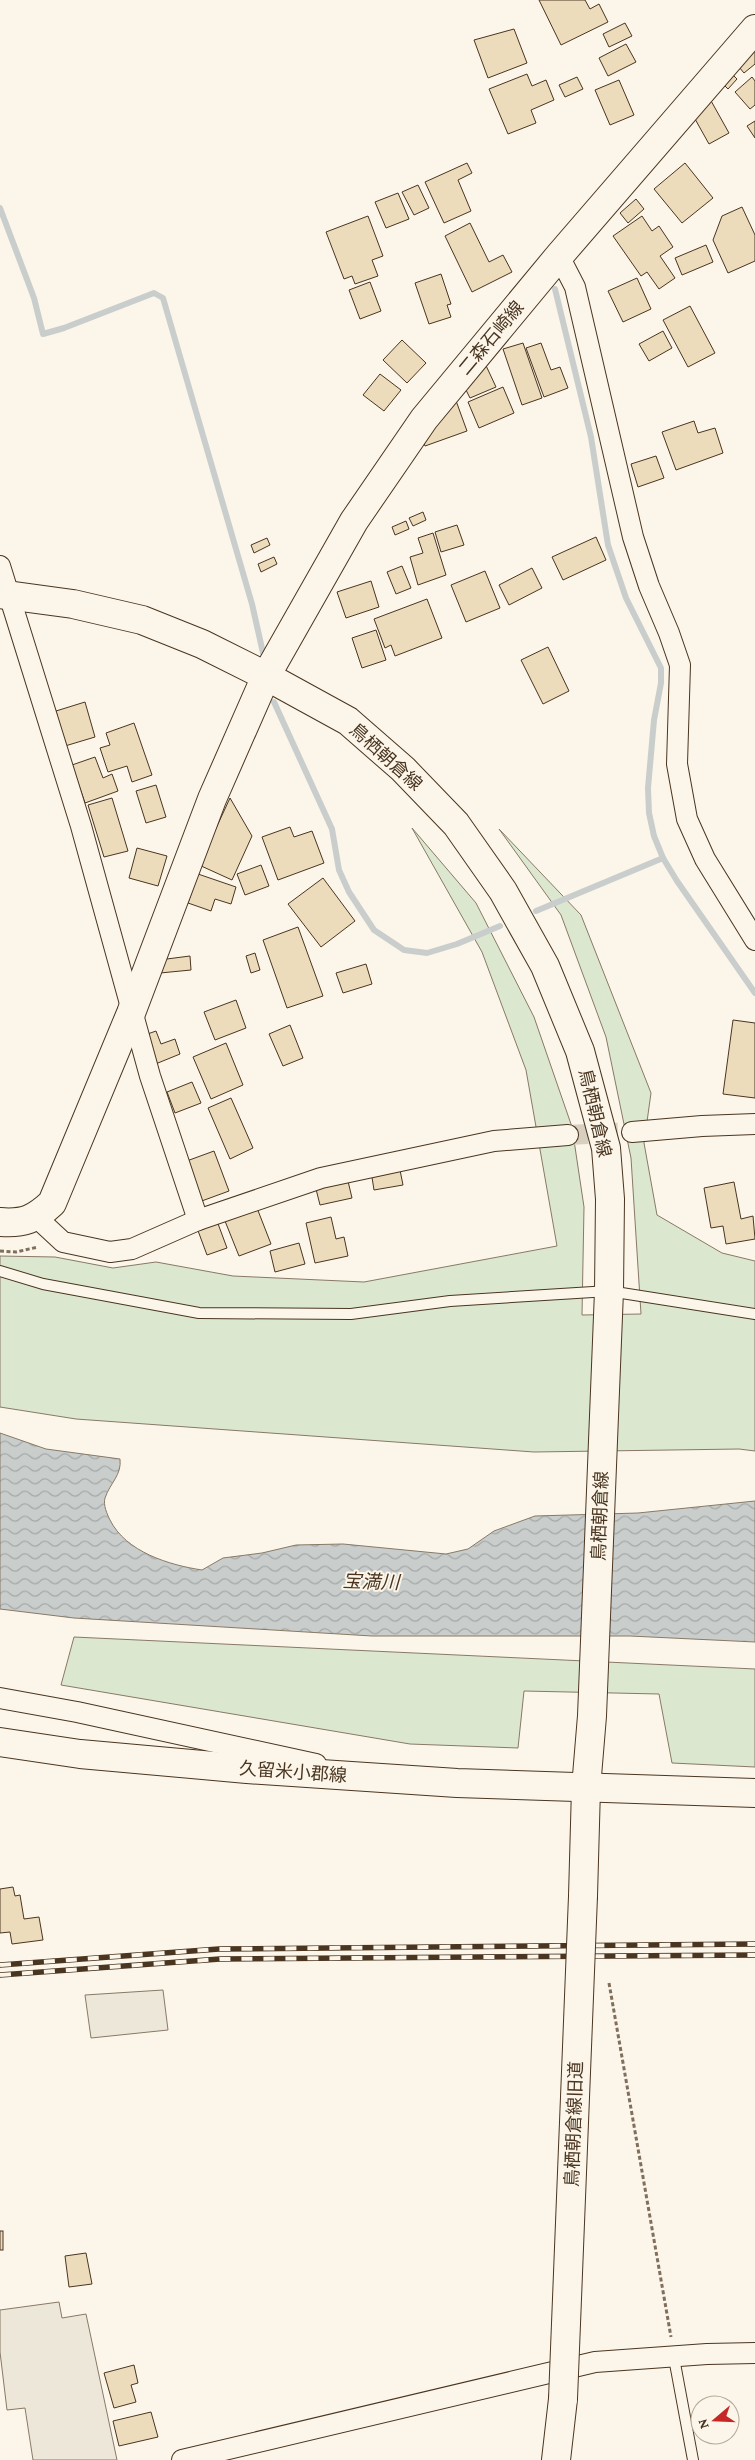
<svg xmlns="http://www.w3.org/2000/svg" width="755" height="2460" viewBox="0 0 755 2460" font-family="'Crimson Pro','Noto Sans JP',serif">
  <defs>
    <pattern id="water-waves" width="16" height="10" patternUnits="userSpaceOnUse" patternTransform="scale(1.25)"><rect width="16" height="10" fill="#c9cecd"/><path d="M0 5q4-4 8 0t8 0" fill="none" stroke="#a5a8a6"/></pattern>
  </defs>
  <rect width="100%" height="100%" fill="#fbf6e9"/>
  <g fill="#dce7d0" stroke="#887966">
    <polygon points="412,828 476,903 534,1017 572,1127 584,1207 582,1315 641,1314 631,1158 606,1037 561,915 499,829 581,915 651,1093 644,1143 657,1215 722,1253 755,1261 755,1451 739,1449 534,1452 76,1419 0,1407 0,1256 55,1257 113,1268 156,1262 233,1276 364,1282 557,1246 526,1070 482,952"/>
    <polygon points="74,1637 755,1669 755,1767 672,1763 659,1694 524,1691 518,1748 410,1744 61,1685"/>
  </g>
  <g fill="#ede7d9" stroke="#887966">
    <polygon points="163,1990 168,2030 91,2038 85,1995"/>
    <polygon points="59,2302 62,2318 86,2314 117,2460 33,2460 25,2408 7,2410 0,2352 0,2310"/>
  </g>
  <path fill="url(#water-waves)" stroke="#887966" d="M 0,1433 L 46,1449 L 120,1459 C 122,1475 110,1483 105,1498 C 103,1505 107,1514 110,1520 C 126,1552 169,1565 202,1570 L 223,1558 L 262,1553 L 296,1545 L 343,1544 L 446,1554 L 468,1549 L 494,1531 L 535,1516 L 638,1513 L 755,1501 L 755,1642 L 630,1636 L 372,1636 L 74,1618 L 0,1609 Z"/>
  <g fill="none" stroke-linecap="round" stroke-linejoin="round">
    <g stroke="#c9cecd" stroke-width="6">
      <polyline points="0,208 34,298 43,334 64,328 154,293 163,298 252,604 263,653"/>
      <polyline points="555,289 591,437 608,545 626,598 661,668 661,683 654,720 648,788 649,813 654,836 663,858 677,881 755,993"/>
      <polyline points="274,702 332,829 339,870 349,892 374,930 404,950 427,953 457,944 500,926"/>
      <polyline points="536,911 663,858"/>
    </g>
  </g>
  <g fill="#ecdcbc" stroke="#4a3520">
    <polygon points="539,0 585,0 590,9 599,4 608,22 561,45"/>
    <polygon points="625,23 632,36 609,47 603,34"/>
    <polygon points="514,29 527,63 488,78 474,40"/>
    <polygon points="755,43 755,64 744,73 734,61"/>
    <polygon points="626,44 636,62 608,76 599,58"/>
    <polygon points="729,71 737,79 728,89 720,81"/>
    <polygon points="527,74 532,86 546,80 554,100 531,110 536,123 508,134 489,89"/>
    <polygon points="577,77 583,89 565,97 559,85"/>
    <polygon points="752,77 755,81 755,105 750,109 735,92"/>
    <polygon points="619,80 634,115 610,125 595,90"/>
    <polygon points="710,99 729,133 709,144 690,110"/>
    <polygon points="755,121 755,138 747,126"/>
    <polygon points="467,163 472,173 458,180 471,211 444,223 425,182"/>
    <polygon points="685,163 713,198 682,223 654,189"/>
    <polygon points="418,185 429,208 414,215 402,192"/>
    <polygon points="398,193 409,219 386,228 375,202"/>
    <polygon points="636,199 644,209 628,223 620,213"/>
    <polygon points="742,207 755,235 755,261 728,273 713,240 722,216"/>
    <polygon points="368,216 383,256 372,260 378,276 355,284 352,276 344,279 326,232"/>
    <polygon points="642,216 652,231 659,226 673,247 660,256 675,278 659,289 647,272 641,276 613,236"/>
    <polygon points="470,223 489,262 503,255 512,272 472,292 445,236"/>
    <polygon points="706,245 713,262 682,275 675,258"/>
    <polygon points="441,274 451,304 447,305 451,317 429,324 415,283"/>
    <polygon points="637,278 651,309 623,322 608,291"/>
    <polygon points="370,282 381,311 360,319 349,290"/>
    <polygon points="690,306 715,353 688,367 663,320"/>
    <polygon points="663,331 672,348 649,361 639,344"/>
    <polygon points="402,340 426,363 407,383 383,360"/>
    <polygon points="523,343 542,398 522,405 503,349"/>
    <polygon points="541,343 551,370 560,367 568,388 544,397 526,348"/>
    <polygon points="482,357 496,387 470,398 462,382"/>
    <polygon points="380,374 401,390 384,411 363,395"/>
    <polygon points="503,387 514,413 479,428 468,402"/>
    <polygon points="455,398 467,431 425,446 422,437"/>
    <polygon points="694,421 698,433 715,428 723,453 676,470 662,432"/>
    <polygon points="656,456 664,478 638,487 631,464"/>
    <polygon points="423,512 426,520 413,526 409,518"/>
    <polygon points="406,521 409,529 395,535 392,527"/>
    <polygon points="457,525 464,545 441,552 435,532"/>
    <polygon points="433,533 446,575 418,585 410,557 423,553 418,538"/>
    <polygon points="596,537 606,560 563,580 552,557"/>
    <polygon points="267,538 270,545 254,553 251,545"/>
    <polygon points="274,557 277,564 261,572 258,564"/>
    <polygon points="402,566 411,588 396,594 387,572"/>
    <polygon points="532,568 542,588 509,605 499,585"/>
    <polygon points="485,571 500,608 466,622 451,585"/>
    <polygon points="371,581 379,607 346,618 337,592"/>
    <polygon points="427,599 442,638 395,656 391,645 385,648 374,619"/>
    <polygon points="376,630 386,660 362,668 352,638"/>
    <polygon points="548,647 569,691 543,704 521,660"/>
    <polygon points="85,702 95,737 65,746 56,711"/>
    <polygon points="134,723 152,775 132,782 127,766 108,772 100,748 110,745 106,733"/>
    <polygon points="95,757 103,778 112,774 118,791 85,803 72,765"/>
    <polygon points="156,785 166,817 146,823 136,791"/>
    <polygon points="112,798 128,851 104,857 88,805"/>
    <polygon points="230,798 252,836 232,880 199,865"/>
    <polygon points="290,827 294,837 312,831 324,863 278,880 262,837"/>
    <polygon points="137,848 167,856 158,886 129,878"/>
    <polygon points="261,865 269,886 245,895 237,874"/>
    <polygon points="198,874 236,887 231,904 215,899 211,911 188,903"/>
    <polygon points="323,878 355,921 321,947 288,904"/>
    <polygon points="298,927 323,996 287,1008 263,940"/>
    <polygon points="255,953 260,970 251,973 246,956"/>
    <polygon points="190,956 191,970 160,973 159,960"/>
    <polygon points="366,964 372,984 343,993 336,973"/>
    <polygon points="236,1000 246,1028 215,1040 204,1012"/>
    <polygon points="733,1020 755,1023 755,1098 723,1094"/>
    <polygon points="290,1025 303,1058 283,1066 269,1034"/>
    <polygon points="156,1031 161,1044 175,1039 180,1054 153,1065 142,1036"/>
    <polygon points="226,1043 243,1085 211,1099 193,1057"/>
    <polygon points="192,1082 201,1103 175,1113 167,1092"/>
    <polygon points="231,1098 253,1148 230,1159 208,1108"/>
    <polygon points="214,1151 229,1191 199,1202 184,1162"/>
    <polygon points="399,1165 403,1185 374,1190 371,1171"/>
    <polygon points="347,1177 352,1198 320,1205 315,1185"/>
    <polygon points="734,1182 741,1219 753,1216 755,1239 726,1244 723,1226 711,1228 704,1188"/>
    <polygon points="257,1208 271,1244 239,1256 225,1221"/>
    <polygon points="331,1217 336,1239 344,1237 348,1256 315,1263 306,1223"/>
    <polygon points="217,1221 227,1248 207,1255 197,1228"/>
    <polygon points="299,1243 305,1264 275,1272 270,1251"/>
    <polygon points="13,1887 15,1896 20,1895 24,1919 39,1917 43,1940 12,1944 10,1932 0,1933 0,1889"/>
    <rect x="0" y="2231" width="3" height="19"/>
    <polygon points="86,2253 92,2284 69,2287 65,2256"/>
    <polygon points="134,2365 138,2383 131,2385 136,2402 114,2408 104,2373"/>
    <polygon points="151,2412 158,2437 119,2446 113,2421"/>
  </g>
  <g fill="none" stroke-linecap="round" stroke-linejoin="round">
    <polyline stroke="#d8cfc1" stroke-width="20" stroke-dasharray="20 10" stroke-linecap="butt" points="568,1135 632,1132"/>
    <defs>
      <g id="lane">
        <polyline points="0,1271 43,1284 199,1313 351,1314 450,1301 609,1291 755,1314"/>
        <polyline points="674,2358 693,2460"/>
      </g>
      <g id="street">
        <polyline points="559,256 575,287 633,537 649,586 669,633 680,665 677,764 687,819 705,859 755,940"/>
        <polyline points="0,566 81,826 150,1076 198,1220"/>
        <polyline points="632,1132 702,1126 755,1124"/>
        <polyline points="36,1217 63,1242 110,1252 132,1249 198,1220 321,1178 494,1141 568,1135"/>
        <polyline points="0,1698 77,1712 316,1764"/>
        <polyline points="182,2460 595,2362 707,2354 755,2353"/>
      </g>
      <g id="secondary">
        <path d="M 0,1222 C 24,1224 35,1219 52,1203 L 131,1013 L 212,799 L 266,676 L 354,521 L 424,419 L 559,256 L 755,29"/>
        <polyline points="583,1896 586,1788"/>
        <polyline points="556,2460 563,2399"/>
      </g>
      <g id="primary">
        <polyline points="0,594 73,604 142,620 202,644 266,676 348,721 403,769 456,824 503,891 545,966 580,1051 606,1148 610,1199 609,1291 592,1716 586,1788"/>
        <polyline points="0,1742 80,1754 247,1769 457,1783 755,1793"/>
      </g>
    </defs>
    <use href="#lane" stroke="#4a3520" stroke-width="12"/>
    <use href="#street" stroke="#4a3520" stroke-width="22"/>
    <use href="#secondary" stroke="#4a3520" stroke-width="30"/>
    <use href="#primary" stroke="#4a3520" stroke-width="30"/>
    <g stroke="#7f6f5c" stroke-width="3" stroke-dasharray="4 2.5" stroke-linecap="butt">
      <polyline points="0,1251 16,1252 38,1247"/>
      <polyline points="609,1983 671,2337"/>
    </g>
    <use href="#lane" stroke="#fbf6e9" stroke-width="10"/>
    <use href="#street" stroke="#fbf6e9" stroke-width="20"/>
    <use href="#secondary" stroke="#fbf6e9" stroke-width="28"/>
    <use href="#primary" stroke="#fbf6e9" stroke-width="28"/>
    <defs>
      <g id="rail">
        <polyline points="0,1965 219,1949 755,1944"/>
        <polyline points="0,1975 220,1959 755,1955"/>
      </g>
    </defs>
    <use href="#rail" stroke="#4a3520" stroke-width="5.5"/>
    <use href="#rail" stroke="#fbf6e9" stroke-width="4" stroke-dasharray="11" stroke-linecap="butt"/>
    <defs>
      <polyline id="secondary-bridge" points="563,2399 583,1896"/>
    </defs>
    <use href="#secondary-bridge" stroke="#4a3520" stroke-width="30" stroke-linecap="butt"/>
    <use href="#secondary-bridge" stroke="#fbf6e9" stroke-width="28"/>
  </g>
  <g text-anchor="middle" stroke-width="4" stroke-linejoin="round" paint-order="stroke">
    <g font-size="18" fill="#4a3520" stroke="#fbf6e9">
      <text transform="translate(491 338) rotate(-50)" y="6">二森石崎線</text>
      <text transform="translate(386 757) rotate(42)" y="6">鳥栖朝倉線</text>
      <text transform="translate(595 1113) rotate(77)" y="6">鳥栖朝倉線</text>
      <text transform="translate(600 1516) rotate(-88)" y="6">鳥栖朝倉線</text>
      <text transform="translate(293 1772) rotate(4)" y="6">久留米小郡線</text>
      <text transform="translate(574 2124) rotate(-88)" y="6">鳥栖朝倉線旧道</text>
    </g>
    <g font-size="19" font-style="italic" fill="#4a3520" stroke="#fbf6e9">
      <text transform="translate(371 1581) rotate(2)" y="7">宝満川</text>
    </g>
  </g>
  <g transform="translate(715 2420) rotate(251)"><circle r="24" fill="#fbf6e9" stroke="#b4a999"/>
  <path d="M0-4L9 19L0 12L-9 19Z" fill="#c62828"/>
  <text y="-8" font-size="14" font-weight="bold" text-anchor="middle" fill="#4a3520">N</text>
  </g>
</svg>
